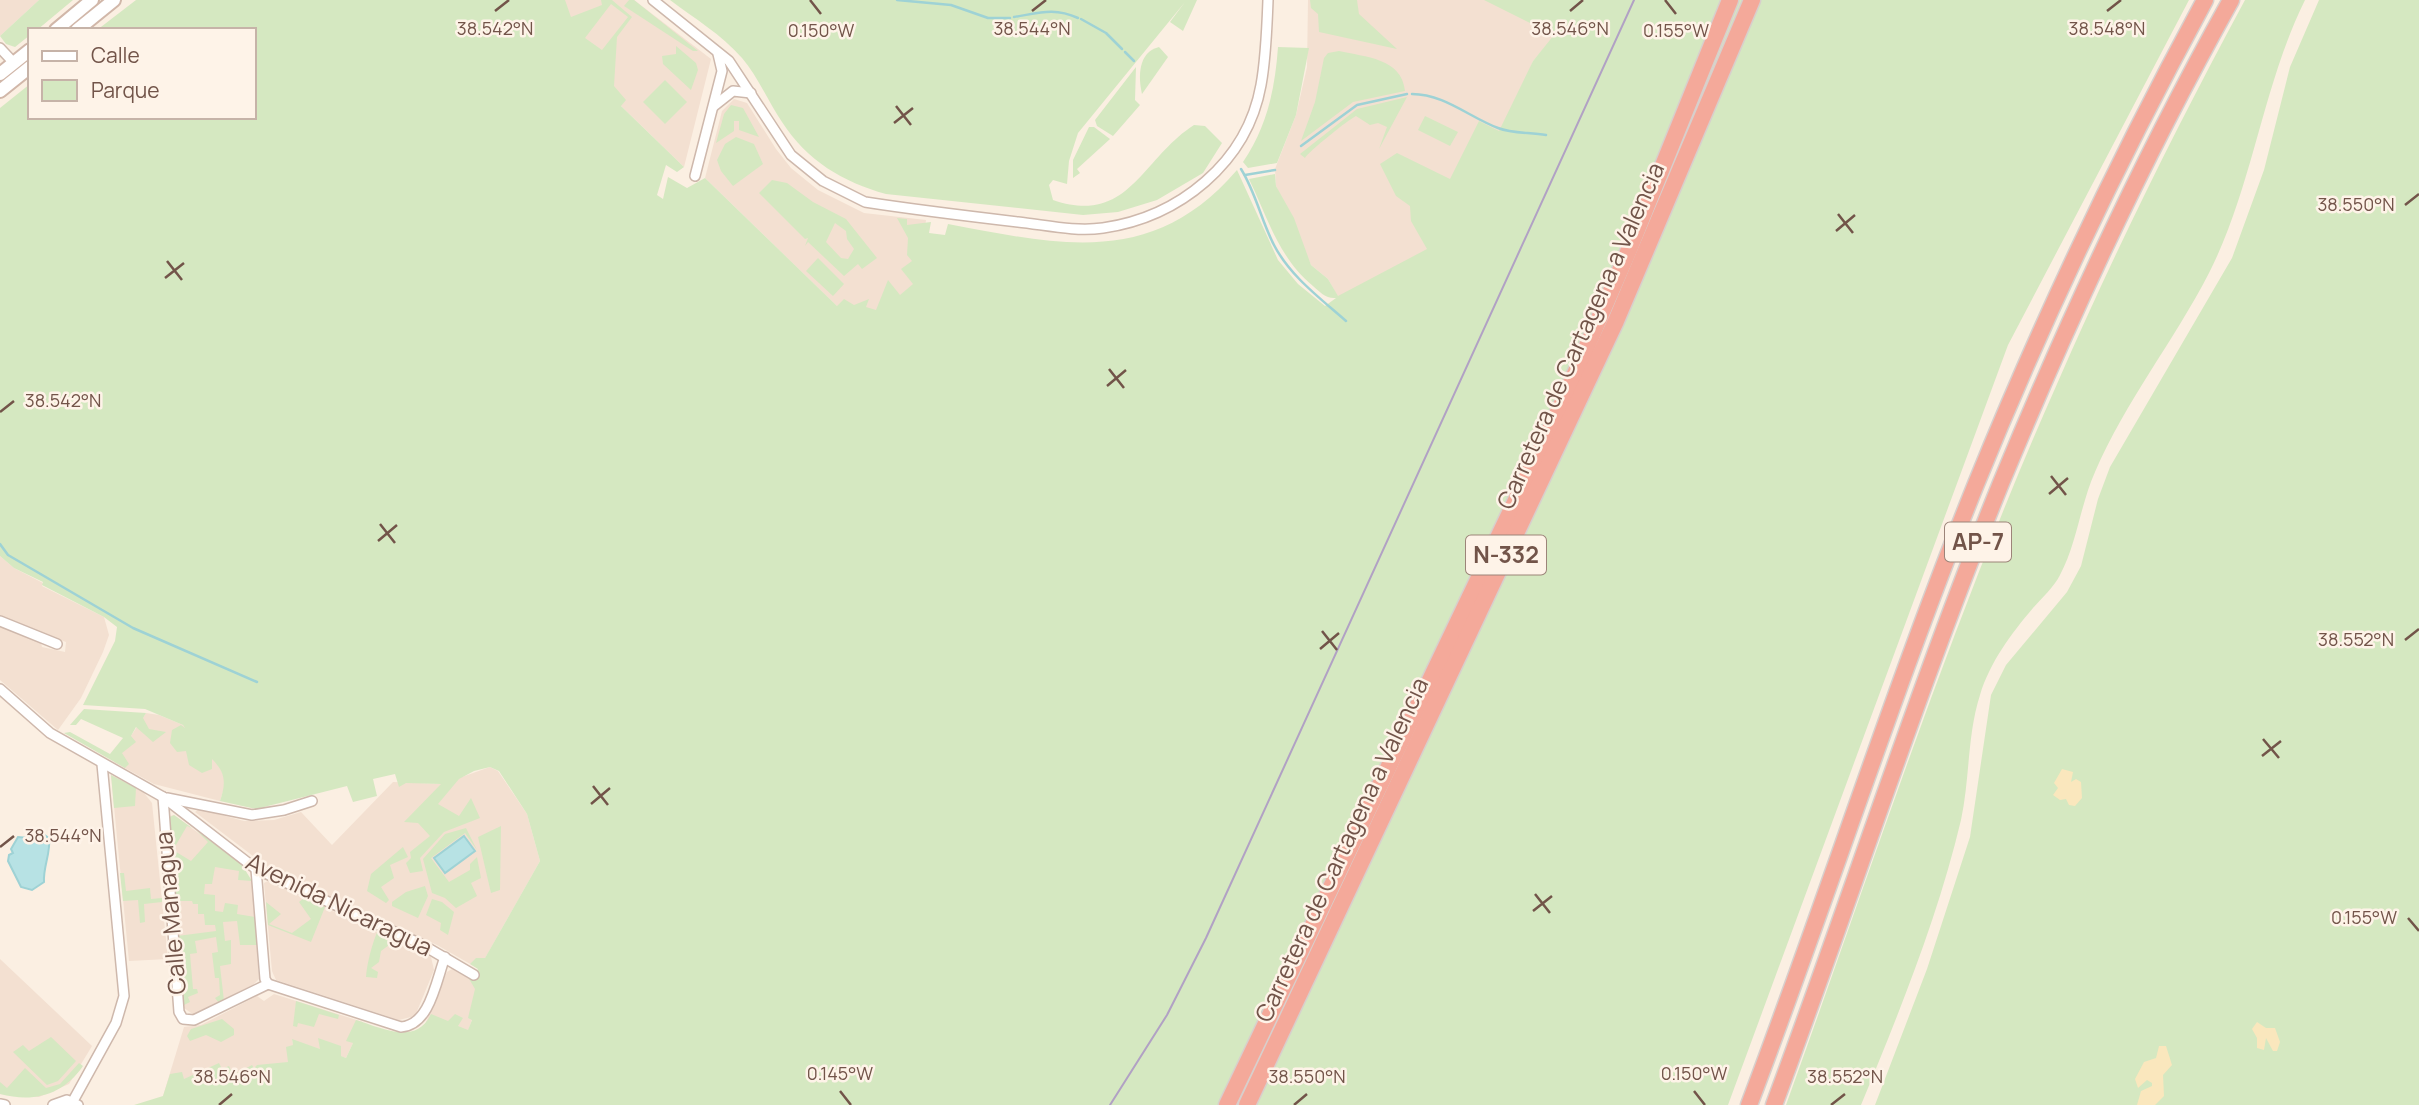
<svg xmlns="http://www.w3.org/2000/svg" width="2419" height="1105" viewBox="0 0 2419 1105" font-family="Manrope,sans-serif">
  <rect width="100%" height="100%" fill="#fbefe2"/>
  <g fill="#f3e0d1">
    <polygon points="0,0 39,0 0,36"/>
    <polygon points="512,0 634,0 711,59 684,167"/>
    <polygon points="1308,0 1578,0 1565,24 1533,61 1458,242 1338,297 1328,279 1311,265 1276,186 1275,169 1296,115 1307,67"/>
    <polygon points="734,99 747,103 776,149 791,168 818,190 864,213 926,220 914,309 874,342 705,178 722,111"/>
    <polygon points="0,556 14,568 43,583 42,586 104,617 109,635 103,652 81,698 58,730 0,680 0,624 40,638 42,647 65,652 66,642 0,618"/>
    <polygon points="146,713 159,715 183,725 196,737 221,750 220,767 226,782 220,801 154,784 114,762"/>
    <polygon points="490,767 498,771 527,814 540,861 479,969 437,945 269,868 195,812 199,809 244,821 274,820 301,812 332,845 393,782 442,784"/>
    <polygon points="111,775 144,793 152,803 168,959 129,961"/>
    <polygon points="174,815 242,865 252,883 259,979 253,985 194,1015 184,1008 170,816"/>
    <polygon points="268,881 431,957 434,970 415,1016 399,1020 276,980 272,971 264,883"/>
    <polygon points="0,959 92,1046 69,1084 39,1097 0,1094"/>
    <polygon points="452,969 483,987 465,1040 426,1022 447,972"/>
    <polygon points="274,994 363,1022 346,1058 292,1040 300,1074 163,1096 184,1027 201,1025 257,996 264,1001"/>
  </g>
  <g fill="#d5e8c1" fill-rule="evenodd">
    <polygon points="39,0 73,0 37,30 30,30 30,35 15,47 6,44 0,36"/>
    <path d="M 136,0 L 565,0 L 571,17 L 602,5 L 601,0 L 612,0 L 632,17 L 617,37 L 614,86 L 626,100 L 621,106 L 684,167 L 677,172 L 666,165 L 657,195 L 663,199 L 668,177 L 687,188 L 705,178 L 837,306 L 844,299 L 854,305 L 869,299 L 866,307 L 876,310 L 888,280 L 900,295 L 913,284 L 901,269 L 912,261 L 907,255 L 908,238 L 897,218 L 907,219 L 907,225 L 931,222 L 929,233 L 945,235 L 948,224 C 1060,245 1153,268 1237,170 L 1278,260 L 1298,284 L 1325,306 L 1336,298 C 1326,299 1320,292 1313,286 C 1278,257 1268,218 1249,179 L 1275,174 L 1276,186 L 1294,218 L 1311,265 L 1328,279 L 1338,296 L 1427,249 L 1411,221 L 1410,206 L 1396,196 L 1380,164 L 1397,153 L 1450,179 L 1479,121 L 1499,131 L 1533,61 L 1554,35 L 1484,0 L 2189,0 L 2008,345 L 1728,1105 L 134,1105 L 163,1096 L 170,1074 L 182,1072 L 184,1079 L 219,1063 L 222,1069 L 229,1066 L 233,1075 L 252,1065 L 254,1068 L 257,1065 L 288,1062 L 286,1047 L 293,1045 L 292,1039 L 320,1049 L 318,1038 L 341,1046 L 341,1056 L 346,1058 L 353,1043 L 346,1041 L 356,1020 C 382,1028 416,1046 431,1014 L 448,1021 L 455,1014 L 463,1018 L 458,1026 L 468,1030 L 472,1020 L 468,1018 L 475,989 L 468,977 L 472,979 L 478,969 L 470,964 L 476,958 L 485,958 L 540,861 L 527,814 L 499,771 L 490,767 L 474,771 L 459,779 L 438,804 L 459,816 L 471,798 L 480,818 L 444,832 L 420,858 L 423,871 L 410,873 L 406,863 L 411,858 L 410,852 L 430,836 L 418,823 L 404,822 L 441,784 L 406,783 L 399,787 L 395,774 L 373,779 L 377,796 L 353,802 L 347,786 L 256,809 L 220,801 C 226,783 226,773 212,759 L 212,769 L 202,773 L 189,765 L 186,751 L 177,752 L 170,743 L 172,730 L 181,725 L 185,728 L 183,725 L 145,709 L 83,705 L 115,641 L 117,627 L 104,617 L 42,585 L 43,582 L 14,568 L 0,556 L 0,108 L 30,84 L 30,117 L 254,117 L 254,30 L 97,30 ZM 611,4 L 628,17 L 602,50 L 585,38 Z"/>
    <polygon points="629,0 634,0 698,51 693,51 624,6"/>
    <path d="M 670,0 L 1197,0 L 1183,31 L 1170,22 L 1185,2 L 1078,133 L 1069,161 L 1067,184 L 1053,180 L 1049,185 L 1053,200 C 1129,226 1141,159 1194,125 L 1205,126 L 1222,143 L 1203,173 L 1157,200 L 1118,212 L 1083,215 L 886,194 C 843,182 807,161 782,122 C 768,101 758,77 742,58 C 721,34 695,19 670,0 Z"/>
    <polygon points="1310,0 1357,0 1359,14 1397,49 1319,32 1318,14 1311,8"/>
    <path d="M 2245,0 L 2305,0 C 2262,87 2253,186 2209,273 C 2174,341 2125,402 2095,472 C 2080,506 2077,543 2060,575 C 2054,587 2042,598 2033,608 C 2011,634 1990,662 1980,695 C 1967,736 1970,778 1961,820 C 1938,917 1899,1013 1861,1105 L 1786,1105 C 1873,864 1953,618 2057,384 C 2114,253 2177,126 2245,0 Z"/>
    <polygon points="2319,0 2419,0 2419,1105 1875,1105 1927,969 1970,837 1991,695 2006,665 2067,592 2081,566 2098,499 2110,467 2232,258 2264,170 2290,67"/>
    <polygon points="676,46 696,63 698,70 691,90 663,64 662,56 676,54"/>
    <path d="M 1159,47 L 1168,57 L 1142,94 C 1138,77 1138,52 1159,47 Z"/>
    <path d="M 1278,47 L 1309,48 L 1296,115 L 1277,163 L 1248,168 L 1243,162 C 1267,127 1275,89 1278,47 Z"/>
    <path d="M 1339,51 C 1365,57 1402,58 1405,91 L 1353,102 L 1301,141 L 1315,102 L 1324,58 L 1328,53 Z"/>
    <polygon points="1136,67 1135,100 1140,105 1113,136 1097,126 1095,120"/>
    <polygon points="665,80 687,102 665,124 643,102"/>
    <path d="M 1407,97 L 1379,149 L 1387,127 L 1378,123 L 1370,125 L 1356,116 C 1349,119 1308,152 1305,158 L 1300,154 L 1357,109 Z"/>
    <polygon points="731,105 743,108 759,137 739,130 739,121 734,121 734,131 716,143 724,114"/>
    <polygon points="1425,116 1458,132 1450,146 1418,130"/>
    <polygon points="1089,127 1094,127 1110,139 1077,169 1080,173 1073,178 1073,160"/>
    <polygon points="736,137 754,144 763,164 733,186 721,171 717,160 725,144"/>
    <path d="M 772,180 L 787,183 L 813,202 L 846,219 L 877,258 L 862,269 L 858,264 L 844,276 L 808,242 L 805,246 L 808,238 L 805,239 L 759,193 ZM 835,223 L 846,231 L 847,239 L 854,249 L 848,259 L 841,258 L 826,242 Z"/>
    <polygon points="818,258 844,284 833,296 806,271"/>
    <polygon points="84,709 146,713 143,718 149,729 166,732 153,742 136,727 131,736 136,742 122,753 129,764 125,768 64,733 70,732 110,754 123,738 81,719 76,725 70,725"/>
    <polygon points="111,775 136,788 135,806 114,808"/>
    <polygon points="174,815 192,828 187,826 173,850 191,861 208,842 196,830 242,865 252,881 238,880 239,871 215,867 212,884 205,884 204,894 215,895 215,911 223,912 225,903 238,905 237,914 255,917 258,945 240,945 237,921 223,922 225,941 231,940 231,964 220,966 224,1001 219,1003 215,998 220,995 219,978 215,978 212,953 218,952 216,937 195,941 197,953 190,954 193,989 197,989 198,993 188,997 190,1002 184,1005 177,936 216,931 215,925 205,925 204,914 198,914 198,904 193,904 192,901 180,901 181,912 175,912 168,818"/>
    <polygon points="501,826 500,890 491,893 478,837"/>
    <polygon points="466,828 477,850 465,833 431,858 449,882 470,870 470,864 477,857 481,878 471,883 477,896 456,908 445,898 432,893 423,859 445,834"/>
    <polygon points="403,847 408,857 390,865 394,878 381,887 389,900 386,903 367,891 371,874"/>
    <polygon points="120,873 124,873 126,891 150,888 151,899 162,898 162,902 144,904 145,922 140,923 138,900 123,901"/>
    <polygon points="425,886 428,896 418,918 392,906 392,902 406,892"/>
    <polygon points="304,898 325,907 311,942 268,925 266,902 281,914 269,924 292,933 311,919 299,902"/>
    <polygon points="432,899 442,902 454,912 448,935 440,930 441,923 426,915"/>
    <path d="M 386,926 L 394,935 L 393,942 L 381,951 L 379,962 L 371,968 L 378,972 L 377,978 L 366,977 C 367,963 372,944 378,930 Z"/>
    <polygon points="296,1001 339,1015 338,1019 319,1014 314,1027 298,1023 297,1027 293,1026"/>
    <polygon points="222,1019 234,1029 234,1035 221,1042 206,1035 190,1041 187,1036 191,1029"/>
    <polygon points="51,1037 76,1061 58,1081 47,1085 13,1052 23,1045 29,1051"/>
    <path d="M 79,1063 L 83,1066 C 63,1095 34,1103 0,1094 L 0,1082 L 7,1088 L 25,1068 L 46,1088 L 60,1084 Z"/>
  </g>
  <g fill="#fae7bd">
    <polygon points="2062,769 2073,772 2071,782 2076,779 2081,782 2082,798 2075,806 2069,805 2066,799 2060,800 2053,795 2058,788 2054,783"/>
    <polygon points="2257,1022 2266,1028 2275,1028 2280,1042 2277,1051 2273,1051 2266,1038 2264,1050 2257,1048 2257,1038 2252,1029"/>
    <polygon points="2159,1046 2166,1046 2172,1065 2163,1075 2164,1096 2155,1105 2137,1105 2141,1091 2152,1086 2152,1083 2147,1080 2138,1088 2135,1079 2144,1062 2156,1058"/>
  </g>
  <g fill="#b7e2e4" stroke="#9ed2d5" stroke-width="2">
    <path d="M 40,832 L 49,838 C 51,853 43,866 44,882 L 32,890 L 21,887 L 8,861 L 9,855 L 13,853 L 11,849 L 18,837 L 29,838 Z"/>
    <polygon points="464,836 475,851 445,873 434,858"/>
  </g>
  <g fill="none" stroke-linecap="round" stroke-linejoin="round">
    <g stroke="#9ed2d5" stroke-width="2.5">
      <polyline points="897,0 951,5 988,18 1010,18"/>
      <path d="M 1014,17 C 1039,13 1054,7 1078,18"/>
      <polyline points="1081,19 1106,33 1122,49"/>
      <polyline points="1125,52 1134,61"/>
      <path d="M 1412,94 C 1444,94 1469,117 1498,128 C 1513,134 1530,132 1546,135"/>
      <polyline points="1301,146 1357,105 1407,94"/>
      <path d="M 1241,169 C 1256,193 1261,220 1274,245 C 1290,276 1320,298 1346,321"/>
      <polyline points="1245,175 1275,170"/>
      <polyline points="0,544 8,555 133,628 257,682"/>
    </g>
    <defs>
      <g id="street">
        <path d="M 653,0 L 729,61 L 791,155 L 823,181 L 865,202 C 916,210 967,216 1018,222 C 1046,225 1075,232 1103,228 C 1179,217 1247,163 1261,85 C 1266,58 1267,27 1268,0"/>
        <polyline points="0,48 14,63"/>
        <polyline points="714,106 733,91 751,93"/>
        <polyline points="695,176 722,71 718,54"/>
        <polyline points="0,621 57,644"/>
        <polyline points="0,689 50,733 163,797 256,869 421,944 474,975"/>
        <polyline points="163,797 179,1012 183,1019 194,1020 268,984"/>
        <polyline points="167,798 252,815 284,810 312,801"/>
        <polyline points="256,869 265,979 268,984"/>
        <path d="M 268,984 L 401,1027 C 430,1025 436,981 445,957"/>
        <polyline points="73,1101 116,1023 124,996 102,764"/>
        <polyline points="0,1104 5,1105"/>
        <polyline points="53,1105 67,1100 78,1105"/>
      </g>
      <g id="secondary">
        <polyline points="56,30 92,0"/>
        <polyline points="77,30 114,0"/>
        <polyline points="0,74 30,50"/>
        <polyline points="0,91 30,67"/>
      </g>
      <g id="highway">
        <polyline points="1227,1105 1561,406 1628,252 1730,0"/>
        <polyline points="1247,1105 1616,321 1752,0"/>
        <path d="M 1749,1105 C 1827,899 1894,688 1976,484 C 2043,318 2120,157 2205,0"/>
        <path d="M 1774,1105 C 1851,898 1918,688 2001,483 C 2069,318 2144,156 2231,0"/>
      </g>
    </defs>
    <use href="#street" stroke="#ceb8ac" stroke-width="12"/>
    <use href="#secondary" stroke="#d1b7a9" stroke-width="16"/>
    <use href="#highway" stroke="#d8cfcc" stroke-width="19"/>
    <use href="#street" stroke="#fff" stroke-width="9"/>
    <use href="#secondary" stroke="#fff" stroke-width="12"/>
    <use href="#highway" stroke="#f4a99a" stroke-width="16"/>
    <polyline stroke="#b1a1c4" stroke-width="2" points="1110,1105 1167,1015 1206,938 1634,0"/>
  </g>
  <path fill="none" stroke="#725449" stroke-width="2.5" d="M 810,0 L 821,14M 1665,0 L 1676,14M 495,11 L 509,0M 1032,11 L 1046,0M 1570,11 L 1583,0M 2107,11 L 2121,0M 896,106 L 911,125M 894,123 L 913,108M 2405,205 L 2419,194M 1838,214 L 1853,233M 1836,231 L 1855,215M 167,261 L 182,280M 165,278 L 184,263M 1109,369 L 1124,388M 1107,386 L 1126,370M 0,412 L 14,401M 2051,476 L 2066,495M 2049,494 L 2068,478M 380,524 L 395,543M 378,541 L 397,525M 1322,631 L 1337,650M 2405,640 L 2419,629M 1320,649 L 1339,633M 2263,739 L 2279,758M 2262,756 L 2281,741M 593,786 L 608,805M 591,804 L 610,788M 0,847 L 14,836M 1535,894 L 1550,913M 1533,911 L 1552,896M 2408,918 L 2419,931M 840,1091 L 851,1105M 1694,1091 L 1705,1105M 219,1105 L 232,1094M 1294,1105 L 1307,1094M 1831,1105 L 1845,1094"/>
  <g text-anchor="middle" stroke-width="5" stroke-linejoin="round" paint-order="stroke">
    <g fill="#fef3e8" stroke="#9c8479" stroke-width="2">
      <rect x="1945" y="522.5" width="66" height="39" rx="5"/>
      <rect x="1466" y="535.5" width="80" height="39" rx="5"/>
    </g>
    <g font-size="23" font-weight="bold" fill="#725449">
      <text x="1978" y="550">AP-7</text>
      <text x="1506" y="563">N-332</text>
    </g>
    <g font-size="24" fill="#725449" stroke="#fef3e8">
      <text transform="translate(1581 336) rotate(-66)" y="8">Carretera de Cartagena a Valencia</text>
      <text transform="translate(1342 850) rotate(-65)" y="8">Carretera de Cartagena a Valencia</text>
      <text transform="translate(339 905) rotate(26)" y="8">Avenida Nicaragua</text>
      <text transform="translate(171 913) rotate(-95)" y="8">Calle Managua</text>
    </g>
  </g>
  <g font-size="18" text-anchor="middle" fill="#725449" stroke="#fef3e8" stroke-width="5" stroke-linejoin="round" paint-order="stroke">
    <text x="1032" y="35">38.544°N</text>
    <text x="495" y="35">38.542°N</text>
    <text x="1570" y="35">38.546°N</text>
    <text x="2107" y="35">38.548°N</text>
    <text x="821" y="37">0.150°W</text>
    <text x="1676" y="37">0.155°W</text>
    <text x="2356" y="211">38.550°N</text>
    <text x="63" y="407">38.542°N</text>
    <text x="2356" y="646">38.552°N</text>
    <text x="63" y="842">38.544°N</text>
    <text x="2364" y="924">0.155°W</text>
    <text x="840" y="1080">0.145°W</text>
    <text x="1694" y="1080">0.150°W</text>
    <text x="232" y="1083">38.546°N</text>
    <text x="1307" y="1083">38.550°N</text>
    <text x="1845" y="1083">38.552°N</text>
  </g>
  <rect x="28" y="28" width="228" height="91" fill="#fef3e8" stroke="#c6b3a8" stroke-width="2"/>
  <rect x="42" y="51" width="35" height="10" fill="#ffffff" stroke="#c6b3a8" stroke-width="2"/>
  <text x="91" y="63" font-size="21" fill="#725449">Calle</text>
  <rect x="42" y="80" width="35" height="21" fill="#d5e8c1" stroke="#c6b3a8" stroke-width="2"/>
  <text x="91" y="98" font-size="21" fill="#725449">Parque</text>
</svg>
